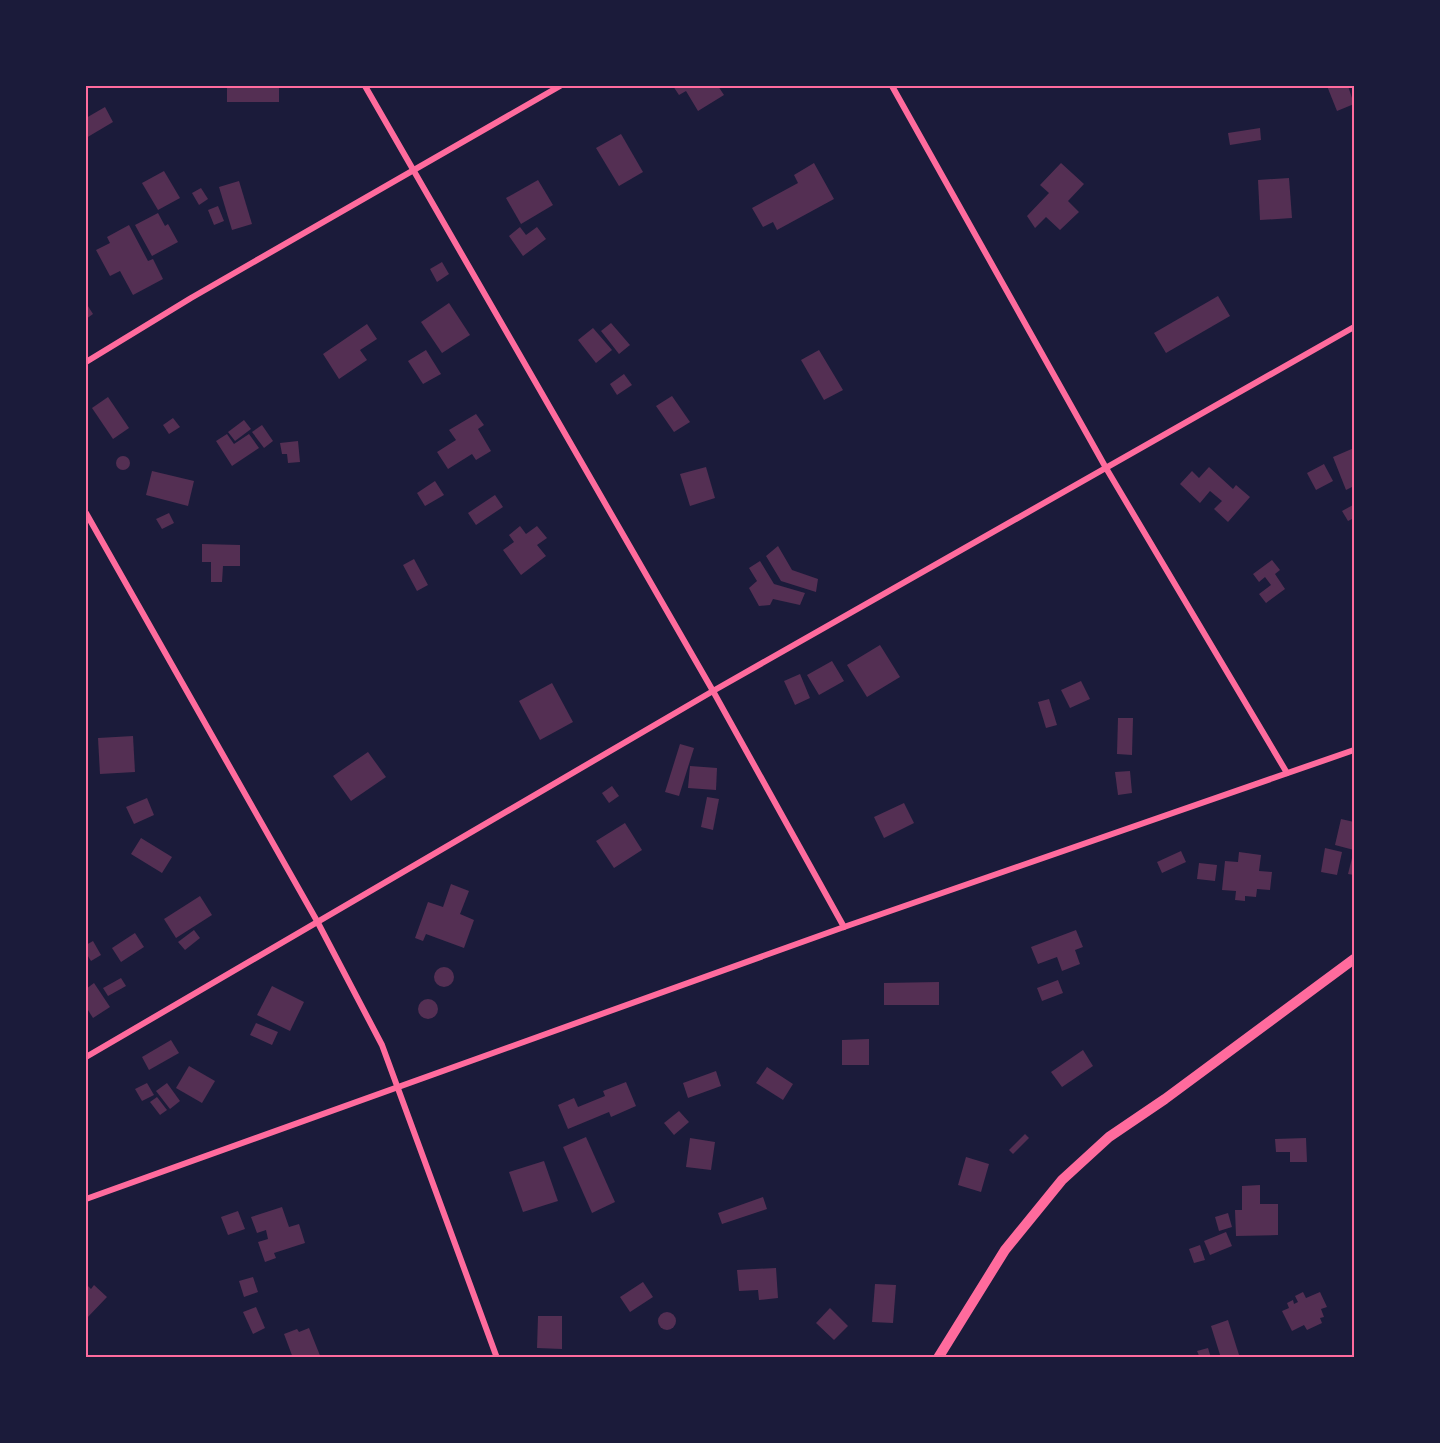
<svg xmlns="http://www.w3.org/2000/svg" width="1440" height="1443" viewBox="0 0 1440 1443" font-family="'Noto Sans',sans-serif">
  <rect width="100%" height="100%" fill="#1b1b3a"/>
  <g fill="#542f53">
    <rect x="227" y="86" width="52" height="16"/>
    <polygon points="673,86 718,86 724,95 698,111 686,91 679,95"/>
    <polygon points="1327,86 1348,86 1354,104 1337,111"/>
    <polygon points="105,107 113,122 86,138 86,118"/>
    <polygon points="1260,128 1261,140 1230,145 1228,133"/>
    <polygon points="621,134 643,172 619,186 596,148"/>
    <polygon points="814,163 834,199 777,230 773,222 763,227 752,208 798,183 794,175"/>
    <polygon points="1061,163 1084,184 1068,201 1079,212 1060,230 1046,217 1035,228 1027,216 1049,193 1040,185"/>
    <polygon points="164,171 180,198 158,210 142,183"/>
    <polygon points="1289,178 1292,218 1260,220 1258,180"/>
    <polygon points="538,180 553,205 521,224 506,198"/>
    <polygon points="239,181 252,224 232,230 219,187"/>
    <polygon points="201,188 208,199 199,205 192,193"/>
    <polygon points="218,206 224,221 214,225 208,210"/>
    <polygon points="158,213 165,226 168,224 178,242 152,256 135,225"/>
    <polygon points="129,225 148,261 153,259 163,279 133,295 120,271 110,276 96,250 110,243 107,237"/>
    <polygon points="520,227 526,235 537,227 546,239 523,256 509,236"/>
    <polygon points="442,262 449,274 437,282 430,269"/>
    <polygon points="1218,296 1230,316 1166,353 1154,333"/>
    <polygon points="86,303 93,314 86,319"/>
    <polygon points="449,303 470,335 442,353 421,322"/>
    <polygon points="611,323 630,345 619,354 601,331"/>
    <polygon points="367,324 377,339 360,350 367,360 339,379 323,354"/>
    <polygon points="593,328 612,350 596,363 578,340"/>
    <polygon points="426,350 441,374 423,384 408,361"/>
    <polygon points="819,350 843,390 824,400 801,360"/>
    <polygon points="624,374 632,385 617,395 610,384"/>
    <polygon points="672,396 690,422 674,432 656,406"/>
    <polygon points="108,397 129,428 113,439 92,408"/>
    <polygon points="476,414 484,425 478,429 491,451 476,460 472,454 448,469 437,452 456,440 449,430"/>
    <polygon points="173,418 180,427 169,434 163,425"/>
    <polygon points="244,420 251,429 235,441 228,432"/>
    <polygon points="262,425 273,441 264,448 252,432"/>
    <polygon points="227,434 234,444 249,434 259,448 232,466 216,441"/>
    <polygon points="298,441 300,462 288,463 287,454 282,454 280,443"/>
    <polygon points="1354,448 1354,486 1346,490 1333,457"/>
    <circle cx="123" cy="463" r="7"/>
    <polygon points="1324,464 1333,481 1316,490 1307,473"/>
    <polygon points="706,467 715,498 690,506 680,474"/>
    <polygon points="1209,467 1233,489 1236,485 1250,497 1228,522 1214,509 1222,501 1210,491 1200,503 1180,484 1192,471 1199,478"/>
    <polygon points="152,471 194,481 188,506 146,495"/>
    <polygon points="435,481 444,495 425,506 417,493"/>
    <polygon points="495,495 503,507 476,525 468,513"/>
    <polygon points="1353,505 1354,518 1348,521 1342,511"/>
    <polygon points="169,513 174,523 162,529 156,519"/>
    <polygon points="520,526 526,534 537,526 547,538 537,545 546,556 521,575 503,550 514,542 509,535"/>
    <polygon points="202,544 240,545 240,566 223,566 222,582 211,582 211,562 202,562"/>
    <polygon points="778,546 792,570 818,579 816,592 781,581 766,556"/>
    <polygon points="414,559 428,585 417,591 403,565"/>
    <polygon points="1272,560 1280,570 1275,574 1285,589 1266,603 1259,594 1271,585 1265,577 1259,582 1253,574"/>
    <polygon points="760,561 774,584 805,593 800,605 773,599 770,605 759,606 749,588 757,581 749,568"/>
    <polygon points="880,645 900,677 867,697 847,665"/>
    <polygon points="832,661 844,681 819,695 807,675"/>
    <polygon points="800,674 810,698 795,705 784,681"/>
    <polygon points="1081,681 1090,699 1070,708 1061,690"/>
    <polygon points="552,683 573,722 540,740 519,701"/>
    <polygon points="1049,699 1057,725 1046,728 1038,702"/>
    <polygon points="1118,718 1133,718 1132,755 1117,754"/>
    <polygon points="133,736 135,772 100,774 98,738"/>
    <polygon points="680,744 694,748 679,796 665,792"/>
    <polygon points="368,752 386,777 351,801 333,776"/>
    <polygon points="690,766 717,768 716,790 688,788"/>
    <polygon points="1130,771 1132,793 1118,795 1115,772"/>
    <polygon points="612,786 619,796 609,803 602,793"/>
    <polygon points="707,797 719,799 713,830 701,827"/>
    <polygon points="147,798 154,815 134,824 126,807"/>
    <polygon points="904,803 914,823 884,838 874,817"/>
    <polygon points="1341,819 1354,822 1354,850 1335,845"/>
    <polygon points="625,823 642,850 614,868 596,841"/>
    <polygon points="141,838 172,857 162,873 131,854"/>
    <polygon points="1325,848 1342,852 1337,875 1321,872"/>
    <polygon points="1354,850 1354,875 1348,874"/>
    <polygon points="1181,851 1186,862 1162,873 1157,862"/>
    <polygon points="1239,852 1261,855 1259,871 1272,872 1270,890 1257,889 1256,897 1245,896 1245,901 1235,900 1236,891 1222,890 1225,861 1238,862"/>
    <polygon points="1199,863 1217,865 1215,881 1197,879"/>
    <polygon points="451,884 469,891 460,914 474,920 464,948 426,934 423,941 415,938 428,902 443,907"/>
    <polygon points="200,896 212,915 176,938 164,919"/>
    <polygon points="194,930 200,938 185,950 178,942"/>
    <polygon points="1076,930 1083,947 1075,950 1080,964 1062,971 1057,957 1038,964 1031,947"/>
    <polygon points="135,933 144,947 121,962 112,948"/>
    <polygon points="93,941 101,955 91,961 86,953 86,945"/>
    <circle cx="444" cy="977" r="10"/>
    <polygon points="121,978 126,986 108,996 103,988"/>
    <polygon points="1058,980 1063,993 1042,1001 1037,988"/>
    <polygon points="939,982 939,1005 884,1005 884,983"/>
    <polygon points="94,983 110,1007 93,1018 86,1007 86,989"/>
    <polygon points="272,986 304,1002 290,1031 257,1015"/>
    <circle cx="428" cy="1009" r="10"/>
    <polygon points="256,1023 278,1032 272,1045 250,1035"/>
    <polygon points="869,1039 869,1065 842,1065 842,1040"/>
    <polygon points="171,1040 179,1053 149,1070 142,1057"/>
    <polygon points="1083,1050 1093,1066 1062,1087 1051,1072"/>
    <polygon points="189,1066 215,1081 202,1103 176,1088"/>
    <polygon points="767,1067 793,1084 783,1100 756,1083"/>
    <polygon points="716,1071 721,1086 688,1098 683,1083"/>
    <polygon points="626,1082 636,1106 611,1117 609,1112 568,1129 558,1105 574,1098 578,1107 605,1096 603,1091"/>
    <polygon points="147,1083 154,1095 142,1101 135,1089"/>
    <polygon points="167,1083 180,1101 170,1109 156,1091"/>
    <polygon points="157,1097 167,1110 160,1115 150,1102"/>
    <polygon points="679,1111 689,1122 674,1135 664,1123"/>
    <polygon points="1025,1134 1029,1138 1013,1154 1009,1150"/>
    <polygon points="586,1137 615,1202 592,1213 563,1147"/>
    <polygon points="690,1138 715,1142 711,1170 686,1167"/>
    <polygon points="1306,1138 1307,1162 1290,1162 1290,1152 1276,1152 1275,1139"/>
    <polygon points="966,1157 989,1164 981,1192 958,1185"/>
    <polygon points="544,1161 558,1201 523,1212 509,1172"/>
    <polygon points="1260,1185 1260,1204 1278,1204 1278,1235 1236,1236 1235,1210 1242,1210 1242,1186"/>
    <polygon points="763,1197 767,1209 722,1224 718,1213"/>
    <polygon points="282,1207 289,1227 299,1224 305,1243 274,1253 276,1258 265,1262 258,1242 268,1239 266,1230 257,1233 251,1217"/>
    <polygon points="238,1211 245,1229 228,1235 221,1217"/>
    <polygon points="1228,1213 1232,1227 1219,1231 1215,1217"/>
    <polygon points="1226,1232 1232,1246 1210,1255 1204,1241"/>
    <polygon points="1200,1245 1205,1260 1194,1263 1189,1249"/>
    <polygon points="776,1268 778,1298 759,1300 758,1290 739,1291 737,1270"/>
    <polygon points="253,1277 258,1292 244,1297 239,1281"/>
    <polygon points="643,1282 653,1297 630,1312 620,1297"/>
    <polygon points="86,1284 91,1289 94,1285 107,1297 86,1319"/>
    <polygon points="875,1284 896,1285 893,1323 872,1322"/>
    <polygon points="1303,1292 1306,1298 1320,1292 1327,1307 1321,1309 1324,1317 1320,1318 1322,1323 1307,1330 1304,1325 1292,1331 1282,1311 1289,1308 1287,1303 1293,1300 1294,1304 1298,1302 1295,1296"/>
    <polygon points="256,1307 265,1328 253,1334 243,1312"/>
    <polygon points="830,1308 848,1326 834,1340 816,1323"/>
    <circle cx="667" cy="1321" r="9"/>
    <polygon points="538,1316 562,1316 562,1349 537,1348"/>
    <polygon points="1228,1320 1240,1358 1221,1358 1211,1326"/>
    <polygon points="309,1328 321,1358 293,1358 284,1334 297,1329 299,1332"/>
    <polygon points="1208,1348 1211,1358 1200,1358 1197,1351"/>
  </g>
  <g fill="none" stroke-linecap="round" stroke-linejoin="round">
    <g stroke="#ff6b9d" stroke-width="6">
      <polyline points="365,86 713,691 844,927"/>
      <polyline points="892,86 1106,468 1287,773"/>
      <polyline points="86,362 191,298 560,86"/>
      <polyline points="86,513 317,921 382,1045 497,1358"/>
      <polyline points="86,1057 713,691 1354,327"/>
      <polyline points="86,1199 844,927 1354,750"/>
    </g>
    <polyline stroke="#ff6b9d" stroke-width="10" points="938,1358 1005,1250 1062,1180 1109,1137 1165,1099 1354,959"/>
  </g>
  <rect width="1440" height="1443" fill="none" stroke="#1b1b3a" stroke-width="174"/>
  <rect x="87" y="87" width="1266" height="1269" fill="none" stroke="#ff6b9d" stroke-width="2"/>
</svg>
